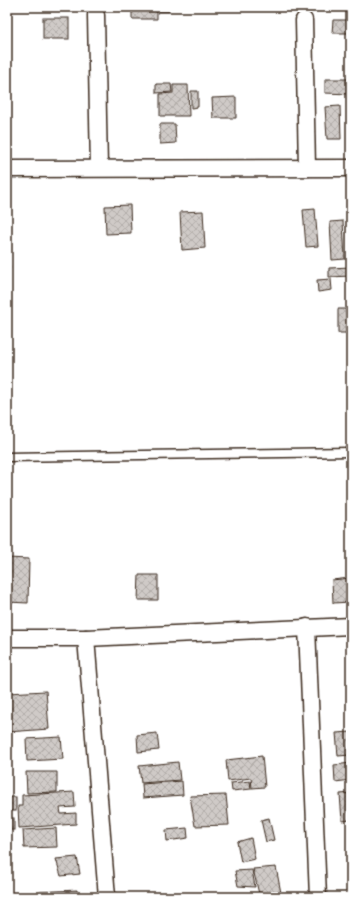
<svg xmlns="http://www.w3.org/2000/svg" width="358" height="904" viewBox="0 0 358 904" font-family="'Patrick Hand',sans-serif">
  <defs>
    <pattern id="building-cross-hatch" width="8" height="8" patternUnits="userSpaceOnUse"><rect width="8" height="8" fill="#cfcac7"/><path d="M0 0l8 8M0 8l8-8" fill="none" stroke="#b3aeaa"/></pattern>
  </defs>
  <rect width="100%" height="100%" fill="#fff"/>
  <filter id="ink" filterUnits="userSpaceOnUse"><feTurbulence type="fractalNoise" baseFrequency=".025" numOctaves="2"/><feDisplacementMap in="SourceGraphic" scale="8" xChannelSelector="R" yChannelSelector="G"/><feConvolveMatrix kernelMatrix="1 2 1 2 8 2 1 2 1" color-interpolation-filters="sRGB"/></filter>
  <g filter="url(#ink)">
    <g fill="url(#building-cross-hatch)" stroke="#3b2a1e">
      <polygon points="125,7 157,7 157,19 132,19 132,11 125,11"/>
      <polygon points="160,7 169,7 169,11 159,11"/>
      <polygon points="348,7 351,7 351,33 332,33 333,20 348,20"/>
      <rect x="43" y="18" width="26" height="21"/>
      <polygon points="325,79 350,79 349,94 325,93"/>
      <polygon points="156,84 171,84 172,92 156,93"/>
      <polygon points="173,85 188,85 189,116 160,116 160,94 173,93"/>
      <polygon points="191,91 198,91 198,107 191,108"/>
      <polygon points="236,97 236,118 213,118 212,98"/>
      <polygon points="340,106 341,139 327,139 325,107"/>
      <polygon points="160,124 175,124 176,143 160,144"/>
      <polygon points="130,205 131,233 106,234 105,206"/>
      <polygon points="315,209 318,246 306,247 303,210"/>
      <polygon points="203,211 205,248 182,250 180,212"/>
      <polygon points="343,221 345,259 332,260 330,222"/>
      <polygon points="8,249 10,269 7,270 7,250"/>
      <polygon points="351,267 351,276 329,277 329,268"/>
      <polygon points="331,279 332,290 318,292 317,280"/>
      <rect x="338" y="309" width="13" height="24"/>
      <polygon points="7,558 29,559 28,603 7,602"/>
      <polygon points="139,575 158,575 158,600 138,600"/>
      <polygon points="350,578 351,602 333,603 332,580"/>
      <polygon points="46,691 49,729 7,732 7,693"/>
      <polygon points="351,732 351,755 338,756 336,733"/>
      <polygon points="157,733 159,750 138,752 137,735"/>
      <polygon points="61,737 63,759 27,761 26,739"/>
      <polygon points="262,756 265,787 252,788 251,778 228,781 226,760"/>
      <polygon points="178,762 180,780 141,783 139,766"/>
      <polygon points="351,763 351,780 335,782 334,765"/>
      <polygon points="26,772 57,772 57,792 27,793"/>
      <polygon points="182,781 183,795 143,798 142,784"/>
      <polygon points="250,781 251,789 232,791 231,783"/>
      <polygon points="74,792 75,807 60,808 61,814 76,813 76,824 19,828 18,806 22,806 22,795"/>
      <polygon points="351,793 351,820 342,821 340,794"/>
      <polygon points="226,795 229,825 195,826 190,796"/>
      <rect x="7" y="797" width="9" height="14"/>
      <rect x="7" y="818" width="7" height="12"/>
      <polygon points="269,818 274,840 266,842 261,820"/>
      <polygon points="56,828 57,847 24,848 23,830"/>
      <polygon points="187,828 188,838 167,841 166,830"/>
      <polygon points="251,838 255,859 241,862 237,842"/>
      <polygon points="77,857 80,874 61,876 56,859"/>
      <polygon points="276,867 281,893 259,894 253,869"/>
      <polygon points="252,870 255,887 238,886 235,871"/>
      <polygon points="77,890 77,897 40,897 40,892"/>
    </g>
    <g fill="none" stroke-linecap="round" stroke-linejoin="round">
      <defs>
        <polyline id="service" points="7,457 351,452"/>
        <g id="minor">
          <polyline points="96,15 99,168"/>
          <polyline points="304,20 307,168"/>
          <polyline points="7,169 351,168"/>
          <polyline points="307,627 318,897"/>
          <polyline points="7,638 86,638 351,626"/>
          <polyline points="86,638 107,897"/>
        </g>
      </defs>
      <use href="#service" stroke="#3b2a1e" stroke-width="11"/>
      <use href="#minor" stroke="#3b2a1e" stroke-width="19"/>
      <use href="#service" stroke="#fff" stroke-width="8"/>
      <use href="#minor" stroke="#fff" stroke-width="16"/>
    </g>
  </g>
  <rect width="358" height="904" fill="none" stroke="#fff" stroke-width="24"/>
  <rect x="12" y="12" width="334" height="880" fill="none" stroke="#3b2a1e" stroke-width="1.5" filter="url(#ink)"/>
</svg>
